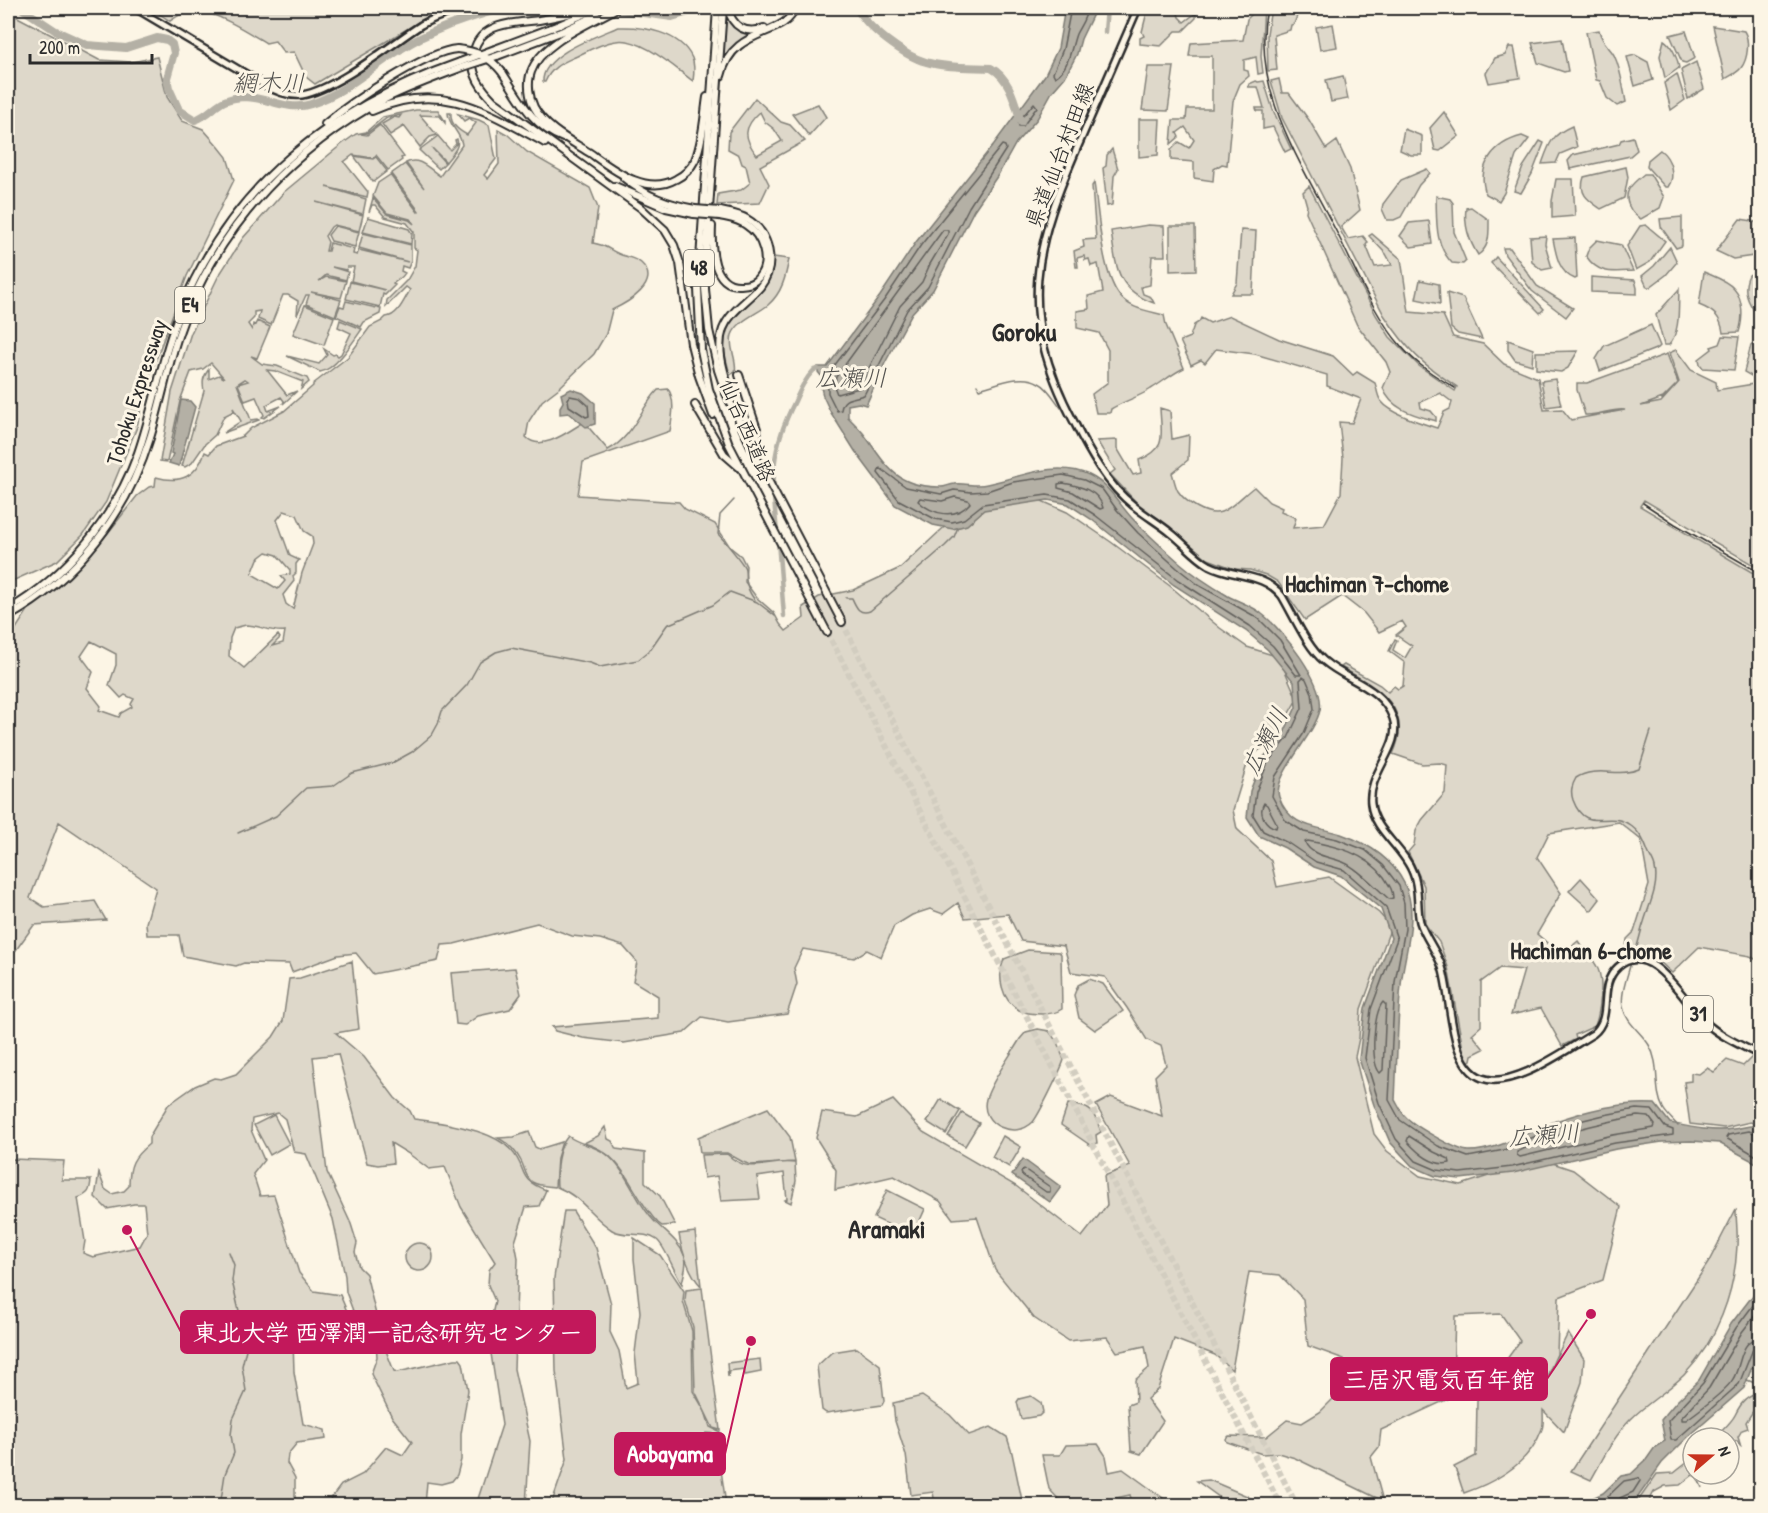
<svg xmlns="http://www.w3.org/2000/svg" width="1768" height="1513" viewBox="0 0 1768 1513" font-family="'Patrick Hand','Klee One',sans-serif">
  <rect width="100%" height="100%" fill="#fcf5e5"/>
  <filter id="ink" filterUnits="userSpaceOnUse"><feTurbulence type="fractalNoise" baseFrequency=".0167" numOctaves="2"/><feDisplacementMap in="SourceGraphic" scale="12" xChannelSelector="R" yChannelSelector="G"/><feConvolveMatrix kernelMatrix="1 2 1 2 8 2 1 2 1" color-interpolation-filters="sRGB"/></filter>
  <g filter="url(#ink)">
    <g fill="#ded8ca" stroke="#84827a" stroke-width="1.5" fill-rule="evenodd">
      <path d="M 151,8 L 454,8 L 422,20 L 315,84 L 306,77 L 294,52 L 284,53 L 275,41 L 266,43 C 248,32 217,12 196,11 C 186,10 178,16 170,21 Z"/>
      <polygon points="1148,8 1177,8 1179,17 1184,22 1196,13 1196,18 1183,31 1176,31 1161,46 1140,44 1140,38 1144,36 1142,32"/>
      <polygon points="1257,8 1264,8 1261,56 1263,73 1258,74 1256,57 1244,60 1244,70 1248,71 1249,76 1240,84 1233,101 1227,165 1222,164 1214,169 1213,181 1194,178 1194,162 1171,160 1171,150 1179,142 1189,148 1194,140 1185,127 1177,133 1179,137 1171,144 1173,120 1186,120 1187,109 1212,109 1212,56 1189,56 1191,43 1243,40 1247,19 1256,10"/>
      <polygon points="1271,8 1300,8 1294,24 1291,25 1290,30 1274,35 1277,70 1268,71 1267,34"/>
      <polygon points="8,12 99,60 132,62 157,57 167,97 182,121 203,129 219,147 227,157 234,180 187,276 145,389 137,427 106,502 83,535 57,561 12,581 8,592"/>
      <path d="M 726,13 C 731,27 739,33 754,34 L 735,45 L 723,63 Z"/>
      <polygon points="1333,24 1337,47 1320,50 1316,27"/>
      <path d="M 1713,26 L 1744,31 C 1750,40 1748,59 1741,68 C 1737,73 1730,76 1725,79 Z"/>
      <path d="M 618,27 C 643,26 680,32 692,58 C 695,65 694,74 693,81 C 675,68 640,36 616,41 C 602,43 589,50 577,56 C 562,63 552,66 545,82 L 543,82 C 541,55 597,36 618,27 Z"/>
      <path d="M 1599,30 C 1602,43 1608,45 1614,55 C 1621,69 1623,87 1626,102 L 1617,106 L 1607,98 L 1600,81 L 1596,80 L 1586,32 Z"/>
      <polygon points="1686,31 1695,58 1686,63 1682,62 1670,35"/>
      <polygon points="1562,39 1568,71 1564,72 1538,63 1532,43"/>
      <path d="M 1664,40 C 1672,45 1678,59 1679,68 L 1665,78 L 1660,56 Z"/>
      <polygon points="1509,47 1514,47 1520,78 1489,83 1486,73 1495,58 1505,55"/>
      <polygon points="1635,55 1648,62 1653,80 1635,86 1627,57"/>
      <polygon points="1696,62 1704,89 1688,99 1681,70"/>
      <polygon points="1148,67 1174,67 1168,111 1142,110"/>
      <polygon points="1677,74 1685,100 1671,110 1664,83"/>
      <polygon points="1343,76 1348,99 1331,102 1326,80"/>
      <path d="M 1279,79 L 1282,93 L 1289,93 L 1309,120 L 1326,149 L 1337,141 L 1350,169 L 1360,210 L 1341,227 L 1348,239 L 1363,236 L 1368,242 L 1366,245 L 1375,267 L 1392,265 L 1386,254 L 1369,236 L 1372,234 L 1401,259 L 1409,312 L 1443,315 L 1453,337 L 1483,344 L 1504,364 L 1538,378 L 1544,410 L 1562,409 L 1571,420 L 1625,410 C 1613,408 1598,416 1585,415 L 1577,390 L 1577,383 L 1587,383 L 1667,354 L 1678,383 L 1663,398 L 1641,406 L 1661,402 L 1679,382 L 1669,353 L 1676,350 L 1691,370 L 1716,382 L 1717,390 L 1760,383 L 1760,569 L 1644,500 L 1640,506 L 1760,577 L 1760,962 L 1750,956 L 1699,947 L 1672,973 L 1648,951 L 1626,948 L 1627,939 L 1634,932 L 1649,885 L 1641,840 L 1619,822 L 1549,833 L 1537,857 L 1561,893 L 1537,934 L 1561,955 L 1578,941 C 1584,950 1594,959 1598,969 C 1604,983 1600,1012 1595,1026 L 1575,1035 L 1576,1039 L 1562,1046 L 1541,1008 L 1511,1015 L 1524,970 L 1500,968 L 1481,982 L 1481,1026 L 1472,1034 L 1484,1049 L 1472,1055 L 1471,1060 L 1468,1062 L 1463,1049 L 1448,967 L 1439,942 L 1425,924 L 1424,886 L 1408,852 L 1414,845 L 1416,831 L 1422,820 L 1445,793 L 1447,765 L 1440,763 L 1422,764 L 1393,754 C 1415,707 1376,687 1341,667 L 1344,665 L 1380,685 L 1388,692 L 1394,686 L 1398,689 L 1403,686 L 1405,663 L 1389,651 L 1395,639 L 1397,640 L 1393,650 L 1405,658 L 1412,646 L 1396,635 L 1406,627 L 1402,621 L 1379,632 L 1364,613 L 1342,596 L 1305,620 L 1278,582 L 1266,575 L 1250,570 L 1235,569 L 1208,559 L 1171,528 L 1136,502 L 1110,474 L 1115,470 L 1097,441 L 1117,440 L 1117,448 L 1133,475 L 1141,473 L 1139,460 C 1168,449 1161,435 1160,408 L 1170,411 L 1172,439 L 1189,435 L 1188,460 L 1172,473 C 1174,478 1175,486 1178,491 C 1185,502 1208,517 1221,512 C 1233,508 1244,494 1254,487 L 1269,502 L 1282,508 L 1281,511 L 1296,518 L 1293,528 L 1324,525 L 1341,493 L 1343,458 L 1339,422 L 1352,423 L 1361,399 L 1327,386 L 1327,375 L 1255,354 L 1216,349 L 1205,363 L 1201,360 L 1191,365 L 1180,341 L 1190,337 L 1194,325 L 1199,322 L 1201,318 L 1210,323 L 1230,316 L 1279,339 L 1333,356 L 1353,375 L 1357,372 L 1375,383 C 1377,388 1377,396 1381,401 C 1391,414 1421,423 1437,428 L 1444,412 L 1450,409 L 1452,402 L 1440,393 L 1420,402 L 1421,408 L 1431,411 L 1436,417 L 1436,421 C 1415,415 1391,410 1383,388 L 1390,372 L 1386,362 L 1357,325 L 1306,212 L 1307,206 L 1303,192 L 1309,186 L 1376,315 L 1390,337 L 1419,366 L 1455,391 L 1457,387 C 1423,365 1407,350 1384,315 L 1282,118 L 1271,81 Z"/>
      <polygon points="1256,81 1258,82 1264,81 1273,110 1291,149 1285,152 1273,127 1263,129 1263,111 1257,111 1256,108 1264,108 1258,87 1248,87 1249,84"/>
      <path d="M 755,98 L 781,122 L 790,125 L 805,141 L 760,166 L 769,184 L 760,203 L 717,205 L 718,194 L 741,190 L 750,183 L 746,166 L 742,164 L 739,155 L 728,149 L 729,132 ZM 760,112 L 765,122 L 774,129 L 782,141 L 757,155 C 743,138 743,127 760,112 Z"/>
      <polygon points="818,104 826,117 809,136 792,114"/>
      <path d="M 416,110 L 438,110 L 445,121 L 445,123 L 440,116 L 420,115 L 437,135 L 430,137 L 420,147 L 404,126 L 390,135 L 382,124 L 394,117 L 399,118 L 401,115 L 387,118 L 367,133 L 361,134 L 367,135 L 380,125 L 404,157 L 401,158 L 402,160 L 388,170 L 376,155 L 373,158 L 353,155 L 344,162 L 368,192 L 367,197 L 326,187 L 366,199 L 363,214 L 316,202 L 363,215 L 359,231 L 334,225 L 331,227 L 325,236 L 328,242 L 326,251 L 328,251 L 330,243 L 354,249 L 353,254 L 357,255 L 359,250 L 408,262 L 359,248 L 363,233 L 411,245 L 411,261 L 408,268 L 402,266 L 401,271 L 405,273 C 401,280 397,279 393,284 L 395,285 L 385,295 L 383,294 L 380,307 L 346,299 L 350,282 L 385,290 L 351,281 L 354,267 L 347,267 L 346,270 L 332,267 L 348,272 L 346,280 L 326,275 L 319,281 L 326,277 L 346,281 L 341,298 L 311,292 L 341,300 L 335,316 L 306,304 L 309,295 L 306,295 L 297,315 L 298,301 L 288,295 L 283,295 L 271,325 L 258,319 L 260,311 L 254,312 L 254,318 L 248,324 L 252,330 L 253,324 L 255,325 L 257,321 L 270,327 L 257,358 L 251,356 L 262,364 L 277,366 L 307,378 L 309,382 L 301,389 L 303,382 L 275,371 L 267,370 L 287,395 L 297,391 L 283,404 L 284,401 L 281,397 L 266,405 L 268,411 L 281,406 L 264,418 L 262,417 L 264,415 L 256,397 L 245,401 L 238,384 L 248,381 L 245,379 L 237,384 L 251,420 L 258,419 L 259,420 L 223,433 L 241,421 L 233,408 L 234,411 L 224,416 L 215,435 L 205,444 L 192,463 L 185,467 L 182,466 L 204,391 C 202,381 203,377 209,369 L 209,379 L 219,375 L 224,378 L 211,363 L 203,369 L 191,372 L 180,401 L 167,462 L 160,461 L 172,392 L 191,333 L 218,277 L 243,238 L 284,192 L 342,144 L 356,134 L 366,132 L 383,117 Z"/>
      <polygon points="1444,112 1459,136 1440,151 1435,150 1430,128"/>
      <path d="M 448,113 L 451,113 C 450,124 458,130 467,135 L 476,123 L 469,118 L 464,121 L 458,114 L 479,120 L 489,125 L 496,159 L 484,175 L 488,179 L 499,164 L 498,129 L 507,134 L 527,152 L 590,188 L 598,208 L 593,243 C 606,245 608,249 619,254 C 626,257 635,258 641,263 C 663,283 627,303 612,310 L 606,334 L 594,354 L 559,388 L 542,401 L 529,421 L 526,437 C 541,453 569,431 584,422 L 608,450 C 634,436 639,410 658,390 L 668,389 C 676,400 672,418 670,431 L 583,462 L 578,495 L 679,502 L 685,509 L 715,524 L 730,547 L 741,556 L 746,566 L 745,582 L 757,598 L 774,613 L 780,624 L 786,631 L 804,618 L 803,607 L 819,597 L 853,590 L 900,568 L 954,518 L 980,503 L 1035,498 L 1067,512 L 1111,542 L 1170,586 L 1220,628 L 1247,647 L 1279,657 L 1297,699 L 1275,738 L 1249,758 L 1233,810 L 1237,829 L 1271,861 L 1277,887 L 1329,877 L 1379,913 L 1391,927 L 1361,1009 L 1359,1038 L 1355,1057 L 1374,1134 L 1387,1151 L 1420,1176 L 1461,1185 L 1541,1159 L 1573,1170 L 1621,1207 L 1603,1280 L 1559,1297 L 1557,1354 L 1542,1387 L 1568,1333 L 1584,1359 L 1582,1382 L 1564,1432 L 1543,1410 C 1543,1416 1544,1423 1542,1429 C 1530,1463 1496,1482 1464,1493 C 1460,1484 1459,1475 1454,1467 L 1476,1456 L 1477,1400 L 1520,1341 L 1501,1314 L 1455,1316 L 1453,1379 L 1448,1399 L 1381,1430 L 1379,1447 L 1371,1457 L 1383,1501 L 1295,1458 L 1278,1453 L 1262,1454 L 1227,1442 L 1226,1439 L 1229,1436 L 1266,1437 L 1287,1420 L 1302,1423 L 1320,1412 L 1336,1396 L 1344,1359 L 1308,1346 L 1303,1299 L 1280,1275 L 1249,1272 L 1232,1370 L 1215,1355 L 1174,1339 L 1158,1389 L 1147,1399 L 1163,1421 L 1141,1454 L 1131,1451 L 1128,1405 L 1136,1402 L 1135,1380 L 1149,1368 L 1145,1346 L 1117,1352 L 1107,1337 L 1068,1341 L 1034,1318 L 995,1270 L 977,1217 L 953,1219 L 940,1201 L 894,1176 L 835,1190 L 836,1170 L 816,1138 L 822,1112 L 857,1117 L 893,1100 L 923,1132 L 1016,1186 L 1082,1237 L 1107,1205 L 1104,1176 L 1130,1166 L 1096,1105 L 1111,1097 L 1162,1116 L 1155,1076 L 1166,1065 L 1161,1046 L 1147,1040 L 1127,1008 L 1105,977 L 1071,972 L 1064,946 L 1021,941 L 1008,914 L 965,918 L 958,903 L 943,914 L 930,909 L 912,915 L 894,926 L 881,957 L 867,950 L 854,958 L 803,949 L 794,968 L 797,984 L 787,1014 L 728,1022 L 702,1017 L 684,1033 L 624,1043 L 583,1038 L 555,1031 L 552,1027 L 658,1018 L 658,996 L 633,981 L 637,962 L 623,946 L 600,939 L 572,936 L 537,923 L 454,944 L 442,945 L 438,961 L 373,974 L 356,953 L 338,955 L 292,972 L 289,964 L 244,963 L 236,966 L 183,956 L 179,935 L 147,935 L 146,923 L 156,888 L 59,822 L 30,898 L 44,907 L 95,901 L 106,920 L 34,925 L 8,961 L 13,1042 L 8,1047 L 8,637 L 12,635 L 28,610 L 71,575 L 108,533 L 137,496 L 149,487 L 155,486 L 156,477 C 181,484 196,477 205,452 L 209,454 L 216,446 L 243,436 L 251,428 L 284,411 L 313,386 L 313,384 L 348,357 L 370,327 L 382,321 L 386,317 C 398,316 404,300 410,290 L 406,287 L 386,307 L 387,300 L 407,280 L 415,266 L 417,250 L 414,248 L 414,232 L 407,223 L 385,217 L 375,205 L 372,205 L 369,212 L 373,198 L 387,214 L 409,220 L 414,224 L 410,219 L 387,213 L 373,196 L 378,183 L 390,175 L 418,212 L 419,211 L 391,174 L 405,164 L 424,188 L 406,163 C 419,156 429,169 440,176 L 462,145 C 461,133 448,125 448,113 ZM 284,511 L 297,515 L 304,531 L 312,536 L 313,544 L 302,573 L 293,609 L 286,604 L 283,595 L 294,581 L 293,576 L 296,573 L 296,564 L 299,560 L 290,556 L 277,520 ZM 267,552 L 277,555 L 290,570 L 290,574 L 281,576 L 285,581 L 278,589 L 252,574 L 258,559 ZM 246,625 C 259,625 271,633 285,631 L 283,643 L 272,646 L 280,638 L 278,635 L 244,668 L 229,656 L 230,638 L 234,628 ZM 91,641 L 116,654 L 116,665 L 109,685 L 121,698 L 125,695 L 134,699 L 131,704 L 132,707 L 121,713 L 119,717 L 99,710 L 101,706 L 87,688 L 93,672 L 81,656 Z"/>
      <polygon points="1139,119 1160,119 1158,155 1139,157"/>
      <path d="M 1572,126 L 1577,147 L 1560,154 L 1556,163 L 1542,164 C 1549,144 1551,135 1572,126 Z"/>
      <polygon points="1404,129 1422,136 1422,155 1411,155 1400,150"/>
      <path d="M 438,136 L 450,150 L 456,144 L 455,140 L 457,139 C 460,148 451,155 446,162 L 432,148 L 445,163 L 439,169 L 419,150 Z"/>
      <path d="M 1522,136 L 1529,139 L 1516,156 L 1504,193 L 1499,201 L 1486,194 C 1476,165 1494,143 1522,136 Z"/>
      <polygon points="1633,137 1637,150 1630,156 1570,169 1568,161 1573,155 1619,144 1621,140"/>
      <polygon points="1540,141 1544,143 1532,174 1521,193 1514,191 1523,167"/>
      <polygon points="1112,149 1118,169 1114,176 1112,205 1107,206 1103,168 1106,166 1107,155"/>
      <path d="M 1660,150 C 1671,158 1676,176 1668,187 L 1665,187 L 1647,167 L 1648,160 Z"/>
      <polygon points="354,156 373,159 376,157 387,171 373,182"/>
      <path d="M 1626,167 L 1628,177 L 1624,198 L 1601,209 C 1588,200 1578,194 1584,177 Z"/>
      <polygon points="1427,169 1430,173 1419,185 1401,217 1394,220 1387,220 1382,209 1383,204 1401,180"/>
      <path d="M 1644,174 L 1650,174 L 1664,197 L 1660,208 L 1641,219 C 1631,214 1623,200 1629,189 C 1632,184 1639,178 1644,174 Z"/>
      <polygon points="1556,179 1573,179 1575,216 1552,218 1552,201"/>
      <path d="M 1094,183 C 1099,213 1101,271 1119,295 C 1129,309 1149,311 1164,315 L 1166,325 L 1184,368 C 1170,375 1163,382 1151,389 C 1139,397 1124,401 1111,409 L 1110,413 L 1096,413 L 1092,394 L 1108,382 L 1108,350 L 1099,333 L 1077,328 L 1077,311 L 1089,309 L 1088,296 L 1103,292 L 1098,264 L 1091,266 L 1089,259 L 1085,260 L 1084,256 L 1077,258 L 1078,267 L 1076,267 L 1074,251 L 1084,247 L 1083,240 L 1096,239 L 1092,186 Z"/>
      <path d="M 1436,196 L 1450,199 L 1453,203 L 1454,232 L 1466,261 L 1463,264 L 1452,263 C 1434,244 1437,221 1436,196 Z"/>
      <path d="M 1471,207 L 1489,220 C 1489,234 1490,247 1478,255 C 1469,241 1464,225 1466,208 Z"/>
      <polygon points="368,217 409,229 412,234 411,244 363,232"/>
      <polygon points="1682,217 1682,246 1676,248 1661,227 1660,219"/>
      <polygon points="1740,219 1753,221 1760,225 1760,255 1733,259 1716,251"/>
      <polygon points="1429,221 1432,244 1411,247 1400,236 1409,223"/>
      <path d="M 1148,225 L 1164,226 L 1165,256 L 1152,256 L 1150,285 L 1141,287 L 1143,294 L 1151,297 L 1154,303 C 1116,290 1116,266 1111,231 Z"/>
      <polygon points="1646,225 1665,241 1650,262 1636,270 1627,246 1640,226"/>
      <polygon points="335,226 359,232 355,247 331,241 328,235"/>
      <polygon points="1170,226 1195,226 1196,270 1170,271"/>
      <polygon points="1241,230 1256,231 1253,294 1231,294 1237,283"/>
      <polygon points="1546,236 1545,244 1552,268 1542,270 1532,262 1530,237"/>
      <path d="M 1575,238 L 1577,278 L 1575,279 C 1559,273 1556,255 1553,239 Z"/>
      <path d="M 1597,240 L 1621,245 L 1633,271 C 1612,272 1599,275 1586,256 L 1589,248 Z"/>
      <polygon points="1670,247 1677,262 1666,275 1650,287 1647,287 1642,276 1654,266"/>
      <polygon points="1503,248 1510,248 1537,286 1573,308 1566,317 1532,291 1505,255"/>
      <path d="M 773,257 L 789,259 C 786,276 782,293 768,305 C 757,314 737,321 732,335 C 728,348 738,360 735,372 L 730,375 C 728,365 723,352 724,342 C 728,306 773,301 773,257 Z"/>
      <polygon points="1496,257 1544,309 1540,313 1491,263"/>
      <path d="M 1760,269 L 1760,309 L 1754,310 C 1746,299 1743,287 1749,275 Z"/>
      <path d="M 1704,272 C 1713,276 1728,281 1734,289 C 1744,300 1743,319 1739,332 L 1723,333 C 1721,317 1714,311 1699,305 Z"/>
      <polygon points="1591,277 1635,280 1637,288 1637,294 1591,292"/>
      <polygon points="1420,280 1439,284 1440,304 1416,299"/>
      <path d="M 1679,289 C 1678,306 1681,331 1669,345 L 1664,345 L 1656,315 Z"/>
      <polygon points="1447,293 1463,298 1482,339 1458,334 1451,328"/>
      <polygon points="346,301 381,309 380,314 364,322 361,327 336,316 340,306 344,307"/>
      <polygon points="305,305 334,317 324,345 293,334"/>
      <path d="M 340,320 L 362,329 C 353,342 335,370 320,372 L 287,356 L 319,364 L 327,355 L 324,349 L 333,355 L 336,354 L 338,356 L 341,354 L 351,333 L 338,327 Z"/>
      <polygon points="1651,325 1660,346 1658,348 1600,371 1596,359 1604,346"/>
      <polygon points="1723,336 1739,337 1734,370 1703,368 1700,364 1699,359 1712,349 1711,347 1720,344"/>
      <polygon points="1508,340 1533,349 1532,365 1515,360 1508,350"/>
      <polygon points="1751,345 1760,347 1760,381 1744,372"/>
      <polygon points="1578,351 1568,368 1561,372 1536,369 1536,352"/>
      <polygon points="1555,379 1561,405 1546,407 1541,381"/>
      <polygon points="1581,878 1600,899 1591,911 1569,891"/>
      <path d="M 1028,950 L 1059,952 L 1061,954 L 1062,1009 C 1056,1013 1050,1014 1043,1014 C 1036,1014 1026,1014 1019,1010 C 1001,1000 997,976 1004,959 Z"/>
      <path d="M 352,961 L 359,1029 L 336,1033 L 364,1057 L 395,1098 L 410,1111 L 414,1119 C 440,1122 493,1130 511,1150 C 529,1170 515,1178 546,1190 L 539,1206 L 526,1207 L 515,1242 L 518,1258 L 514,1369 L 530,1441 L 526,1505 L 476,1505 L 502,1425 L 488,1334 L 495,1301 L 488,1285 L 489,1270 L 495,1262 L 461,1207 L 445,1167 L 429,1169 L 409,1154 L 391,1143 L 393,1163 L 378,1165 L 367,1163 L 338,1054 L 313,1057 L 327,1172 L 351,1224 L 357,1243 L 355,1252 L 359,1267 L 366,1274 L 383,1343 L 394,1371 L 398,1372 L 455,1359 L 460,1359 L 463,1363 L 468,1390 L 461,1434 L 461,1460 L 457,1475 L 452,1481 L 441,1484 L 427,1482 L 425,1505 L 326,1505 L 341,1485 L 363,1474 L 386,1447 L 403,1455 L 412,1442 L 392,1417 L 371,1374 L 377,1357 L 375,1327 L 359,1327 L 346,1292 L 345,1276 L 333,1219 L 306,1154 L 294,1152 L 285,1119 L 278,1113 L 252,1119 L 251,1130 L 264,1160 L 253,1174 L 260,1196 L 274,1195 L 299,1273 L 314,1291 L 340,1295 L 354,1328 L 293,1341 L 294,1372 L 303,1424 L 325,1430 L 326,1439 L 297,1443 L 288,1454 L 287,1463 L 295,1478 L 295,1498 L 299,1505 L 8,1506 L 8,1174 L 12,1159 L 64,1161 L 62,1180 L 91,1180 C 90,1191 89,1194 78,1198 L 85,1241 L 83,1253 L 93,1257 L 140,1246 L 147,1233 L 144,1204 L 134,1204 L 107,1209 L 95,1197 L 99,1173 L 105,1189 L 112,1194 L 124,1191 L 129,1186 C 129,1165 133,1157 149,1144 L 149,1137 L 168,1105 L 195,1086 L 214,1078 L 221,1079 L 236,1074 L 273,1037 L 283,1021 L 289,979 L 300,978 Z"/>
      <polygon points="515,968 521,994 510,1009 478,1016 465,1025 456,1024 451,973"/>
      <polygon points="1089,979 1103,984 1123,1011 1095,1030 1079,1018 1074,995 1078,985"/>
      <path d="M 1038,1029 L 1049,1031 L 1057,1042 L 1064,1060 C 1060,1072 1040,1113 1033,1122 C 1015,1140 979,1125 986,1099 C 992,1080 1010,1056 1020,1039 L 1026,1032 Z"/>
      <polygon points="1752,1057 1760,1062 1760,1125 1750,1122 1724,1128 1690,1124 1684,1082 1691,1081 1691,1073 1699,1074 1707,1068 1714,1072 1727,1060 1743,1066"/>
      <polygon points="941,1099 960,1111 946,1134 927,1122"/>
      <path d="M 1068,1104 C 1091,1106 1094,1111 1101,1132 L 1096,1135 L 1097,1143 L 1090,1145 L 1061,1125 Z"/>
      <polygon points="768,1108 790,1137 795,1162 751,1165 743,1162 727,1153 700,1153 698,1137"/>
      <polygon points="962,1113 979,1123 965,1146 948,1136"/>
      <polygon points="274,1115 289,1144 270,1155 254,1125"/>
      <path d="M 605,1127 L 608,1139 L 612,1141 L 616,1149 L 645,1153 L 645,1182 L 660,1196 L 675,1225 L 662,1226 L 658,1223 C 631,1195 626,1154 584,1143 L 598,1136 Z"/>
      <path d="M 529,1132 L 535,1147 L 539,1149 L 562,1142 L 557,1158 L 555,1187 C 547,1186 539,1186 532,1182 C 525,1177 525,1168 521,1161 C 516,1151 508,1143 498,1138 L 514,1137 Z"/>
      <path d="M 568,1136 C 580,1145 594,1145 606,1154 C 628,1171 635,1202 655,1222 C 666,1233 679,1241 685,1257 C 688,1266 683,1275 682,1284 C 675,1274 665,1246 657,1240 C 643,1230 625,1238 612,1230 C 591,1217 583,1197 557,1187 C 556,1170 556,1150 568,1136 Z"/>
      <polygon points="1003,1136 1021,1147 1009,1167 992,1157"/>
      <path d="M 727,1154 C 751,1177 768,1159 795,1163 L 796,1181 L 791,1203 L 785,1200 L 787,1199 L 784,1173 L 757,1177 L 760,1199 L 721,1201 L 717,1176 L 704,1178 L 701,1155 Z"/>
      <polygon points="887,1190 925,1209 913,1236 874,1218"/>
      <path d="M 1736,1209 C 1736,1221 1738,1234 1737,1246 C 1735,1292 1717,1341 1684,1375 C 1668,1391 1647,1403 1631,1419 C 1613,1437 1603,1459 1591,1480 L 1571,1471 L 1708,1263 Z"/>
      <polygon points="564,1211 573,1211 596,1248 611,1304 610,1332 619,1351 626,1388 638,1383 635,1353 640,1312 634,1259 634,1238 660,1255 684,1291 683,1301 692,1331 693,1391 705,1411 710,1427 720,1432 720,1434 706,1433 721,1470 726,1505 551,1505 567,1459 556,1371 554,1278"/>
      <path d="M 695,1232 L 701,1286 C 690,1275 681,1249 679,1234 Z"/>
      <circle cx="419" cy="1257" r="14"/>
      <polygon points="702,1288 720,1430 713,1428 695,1391 693,1327 685,1300 686,1290"/>
      <polygon points="857,1348 880,1365 884,1401 882,1405 826,1413 822,1410 817,1366 832,1352"/>
      <polygon points="760,1359 761,1372 745,1375 744,1369 729,1371 728,1377 727,1363"/>
      <path d="M 1760,1393 L 1760,1406 L 1755,1408 L 1746,1422 L 1748,1428 L 1742,1430 L 1738,1437 L 1741,1447 L 1737,1441 L 1729,1444 L 1729,1438 L 1715,1438 C 1721,1431 1731,1423 1735,1415 C 1741,1403 1746,1396 1760,1393 Z"/>
      <polygon points="922,1396 950,1415 969,1435 991,1427 1007,1437 1012,1453 1023,1505 935,1505 933,1492 911,1495 906,1455 895,1421 893,1403"/>
      <polygon points="1031,1396 1041,1403 1043,1412 1039,1416 1021,1419 1017,1402 1019,1399"/>
      <polygon points="1098,1444 1106,1456 1109,1472 1123,1469 1163,1498 1167,1505 1133,1505 1130,1495 1116,1498 1118,1503 1105,1506 1064,1505 1049,1489 1042,1455 1060,1455 1066,1445"/>
      <polygon points="1693,1458 1693,1474 1697,1474 1702,1488 1697,1477 1693,1475 1680,1485 1665,1486 1654,1492 1647,1505 1638,1501 1657,1474 1674,1473"/>
      <polygon points="1209,1480 1247,1496 1259,1505 1230,1505 1197,1481"/>
    </g>
    <g fill="#b4b0a5" stroke="#7d7b74" stroke-width="1.5">
      <path d="M 1065,8 L 1093,8 L 1093,14 L 1081,39 L 1077,54 L 1065,77 L 1052,92 L 1037,119 L 1016,143 L 998,175 L 974,210 L 933,290 L 912,313 L 885,363 L 866,405 L 859,403 L 848,405 L 848,417 C 853,422 858,427 863,433 C 876,450 887,472 907,481 C 915,485 930,487 939,487 C 945,488 949,484 955,484 C 966,483 976,487 987,484 C 1020,477 1056,460 1089,475 C 1108,484 1117,501 1131,517 C 1146,533 1162,547 1179,562 C 1194,575 1211,586 1228,596 C 1239,602 1253,606 1262,614 C 1283,630 1325,683 1320,710 C 1315,735 1272,776 1279,797 C 1289,827 1315,826 1341,834 C 1367,843 1391,857 1404,883 C 1420,915 1404,952 1401,985 C 1397,1023 1397,1062 1395,1100 C 1398,1105 1401,1112 1405,1116 C 1413,1125 1457,1151 1469,1151 C 1498,1151 1529,1131 1556,1121 C 1587,1110 1623,1102 1655,1104 L 1670,1123 C 1690,1127 1712,1132 1733,1129 C 1742,1128 1748,1125 1757,1126 L 1760,1134 L 1760,1165 L 1719,1143 L 1691,1141 L 1662,1142 L 1616,1149 L 1513,1173 L 1460,1179 L 1435,1176 L 1412,1166 L 1390,1142 L 1374,1105 L 1359,1059 L 1365,1008 L 1391,938 L 1381,909 L 1341,876 L 1314,867 L 1285,848 L 1259,836 L 1247,817 L 1250,791 L 1263,758 L 1283,735 L 1296,707 L 1294,682 L 1268,650 L 1246,631 L 1174,585 L 1091,519 L 1068,504 L 1048,500 L 984,510 L 967,525 L 953,529 L 933,525 L 895,505 L 855,451 L 831,413 L 823,396 L 821,387 L 822,377 L 818,372 L 818,367 L 827,367 L 880,296 L 916,242 L 994,144 L 1045,75 L 1058,48 Z"/>
      <polygon points="571,389 583,393 595,403 595,424 586,427 569,413 560,414 560,407 563,402 561,394"/>
      <polygon points="181,400 190,401 195,407 179,466 169,463 173,454 171,453"/>
      <polygon points="1023,1159 1061,1187 1050,1202 1012,1175"/>
      <polygon points="1760,1286 1760,1346 1744,1388 1688,1437 1662,1463 1638,1497 1617,1505 1582,1505 1584,1502 1603,1493 1621,1476 1631,1474 1646,1460 1655,1447 1665,1441 1661,1420 1677,1401 1699,1380 1731,1324"/>
    </g>
    <g fill="none" stroke-linecap="round" stroke-linejoin="round">
      <g stroke="#62605c" stroke-width="1.5">
        <path d="M 1071,8 L 1063,49 L 1053,73 L 1055,77 C 1069,69 1071,48 1076,34 C 1080,26 1087,17 1087,8"/>
        <polygon points="1034,103 1037,107 1023,126 1019,126 1018,122"/>
        <path d="M 1002,145 L 1005,146 L 1006,149 L 969,207 L 928,287 L 907,310 L 864,395 C 853,399 843,396 841,410 L 837,411 L 828,393 L 828,374 L 885,299 L 921,245 Z"/>
        <polygon points="943,230 948,230 948,234 930,264 922,282 900,306 859,388 837,394 834,386 836,377"/>
        <polygon points="570,396 580,398 588,405 589,416 586,417 569,406 568,399"/>
        <polygon points="880,468 906,487 941,494 954,490 971,492 987,491 1013,482 1063,475 1084,480 1102,489 1117,510 1138,533 1177,568 1200,586 1258,618 1280,640 1301,675 1296,675 1273,646 1250,626 1178,580 1095,515 1070,499 1047,495 983,504 964,519 952,522 935,519 899,500 878,473"/>
        <path d="M 1063,483 C 1079,486 1099,490 1103,508 L 1100,509 L 1073,492 L 1058,488 L 1058,484 Z"/>
        <path d="M 955,497 L 968,500 L 970,503 C 956,520 933,515 918,501 L 920,498 L 942,501 Z"/>
        <polygon points="1303,677 1306,679 1312,693 1314,709 1304,733 1275,777 1272,796 1285,820 1304,832 1337,839 1365,850 1383,865 1399,886 1404,903 1405,929 1395,982 1389,1100 1400,1120 1438,1146 1468,1157 1504,1150 1559,1126 1604,1115 1636,1109 1652,1110 1665,1127 1673,1130 1673,1135 1615,1143 1512,1167 1460,1173 1437,1170 1416,1161 1396,1139 1379,1103 1365,1058 1371,1009 1397,939 1386,907 1344,870 1316,862 1288,843 1263,831 1253,815 1256,792 1268,762 1288,738 1302,708 1300,680"/>
        <path d="M 1264,803 L 1267,805 L 1277,824 L 1276,828 C 1265,825 1258,813 1264,803 Z"/>
        <path d="M 1308,841 C 1336,846 1366,853 1384,877 C 1389,885 1393,890 1393,898 L 1389,899 C 1377,889 1359,869 1345,863 C 1333,857 1311,857 1305,842 Z"/>
        <path d="M 1383,1002 L 1386,1005 L 1383,1070 L 1380,1073 C 1370,1062 1373,1013 1383,1002 Z"/>
        <path d="M 1637,1116 L 1649,1117 L 1655,1125 L 1654,1128 L 1613,1135 L 1520,1157 L 1517,1155 L 1517,1152 C 1555,1133 1596,1124 1637,1116 Z"/>
        <polyline points="1760,1135 1749,1131 1728,1135 1726,1138 1760,1158"/>
        <path d="M 1409,1136 L 1434,1152 L 1449,1159 L 1450,1163 C 1433,1167 1418,1153 1407,1141 Z"/>
        <polygon points="1024,1169 1050,1187 1050,1192 1046,1192 1022,1175 1021,1172"/>
        <polyline points="1760,1296 1736,1328 1703,1383 1668,1421 1671,1440 1676,1440 1739,1384 1753,1349 1760,1346"/>
        <path d="M 1760,1309 L 1742,1332 L 1709,1388 L 1682,1417 L 1682,1420 L 1686,1420 C 1697,1412 1727,1390 1733,1379 C 1742,1365 1739,1340 1760,1338"/>
        <polyline points="1590,1506 1606,1498 1624,1481 1639,1478 1640,1481 1633,1492 1620,1498 1617,1506"/>
      </g>
      <g stroke="#7d7b74" stroke-width="1.5">
        <path d="M 977,385 L 979,389 C 996,385 1021,372 1039,383 C 1048,387 1055,400 1061,408"/>
        <path d="M 734,500 L 720,515 L 718,534 C 722,538 744,564 745,569 C 746,581 747,591 755,600"/>
        <path d="M 846,598 L 852,598 C 856,607 859,615 870,611 L 945,546 L 954,537 L 958,527"/>
        <polyline points="238,833 276,816 306,788 333,786 352,773 392,763 412,752 432,735 438,724 442,711 467,685 480,662 496,652 511,648 590,663 600,667 638,660 649,651 667,625 713,605 730,592 757,602 775,616"/>
        <path d="M 1633,957 C 1638,947 1640,933 1644,922 C 1649,905 1659,886 1655,868 C 1654,862 1650,857 1648,852 C 1644,841 1640,832 1630,825 C 1608,809 1586,835 1573,800 C 1570,791 1572,785 1576,778 C 1596,765 1619,778 1639,769 L 1651,731"/>
        <path d="M 1631,962 C 1628,975 1620,994 1623,1007 C 1626,1023 1641,1032 1649,1045 C 1661,1065 1653,1089 1663,1108 C 1666,1114 1673,1120 1678,1126"/>
        <polyline points="1747,1380 1760,1385"/>
        <polyline points="220,1506 225,1474 234,1453 231,1435 233,1419 246,1391 242,1366 247,1345 232,1281 234,1265 229,1252"/>
      </g>
      <g stroke="#b4b0a5" stroke-width="4.5">
        <polyline points="1105,32 1107,8"/>
        <path d="M 777,533 C 772,478 769,452 795,401 C 800,390 805,379 814,370 L 818,369"/>
        <polyline points="778,541 784,616"/>
      </g>
      <g stroke="#b4b0a5" stroke-width="8">
        <path d="M 21,8 L 56,31 L 87,45 L 126,48 L 157,38 L 167,40 L 172,44 L 174,53 L 167,78 L 169,88 L 179,110 L 195,120 C 215,113 215,98 244,97 C 267,97 288,112 311,104 C 345,93 372,67 401,49 C 433,28 467,19 503,8"/>
        <polyline points="607,8 672,17 702,8"/>
        <path d="M 857,8 C 866,27 904,56 926,62 C 946,68 970,67 991,68 C 1010,78 1015,103 1021,122"/>
      </g>
      <g stroke="#d2cdc0" stroke-width="6" stroke-dasharray="6 3" stroke-linecap="butt">
        <polyline points="842,622 1297,1506"/>
        <polyline points="827,632 1281,1506"/>
      </g>
      <defs>
        <g id="major">
          <path d="M 135,8 L 263,84 C 275,91 288,97 302,95 C 337,89 390,45 421,25 C 435,17 449,13 464,8"/>
          <path d="M 1138,8 C 1119,51 1101,94 1082,137 C 1034,245 1015,311 1074,422 C 1089,452 1107,485 1134,506 C 1146,516 1159,523 1171,533 C 1184,543 1195,557 1209,565 C 1234,578 1263,572 1282,596 C 1294,616 1307,647 1324,661 C 1347,681 1381,686 1393,718 C 1403,746 1367,773 1371,804 C 1374,831 1404,848 1413,873 C 1420,889 1416,906 1420,922 C 1425,938 1437,951 1442,967 C 1452,997 1448,1065 1482,1078 C 1512,1090 1567,1049 1593,1034 C 1615,1016 1596,987 1618,967 C 1651,937 1685,1004 1705,1022 C 1721,1037 1741,1045 1760,1055"/>
        </g>
        <g id="highway">
          <path d="M 588,8 C 572,14 556,17 539,20 C 513,23 476,22 473,57 C 471,75 482,89 494,101 L 641,208 L 665,230 L 674,245 L 680,263 L 691,344 L 699,376 L 713,415"/>
          <path d="M 617,8 C 592,23 541,42 531,72 C 527,83 529,97 534,107 C 545,128 571,141 590,153 C 614,170 646,196 676,179 C 684,175 691,168 695,160 C 703,141 704,117 707,97"/>
          <polyline points="717,8 698,289 701,350 709,389 729,444 827,632"/>
          <polyline points="723,8 705,267 705,289 709,330 718,370 725,391 760,465 842,622"/>
          <path d="M 728,8 C 732,27 746,35 764,28"/>
          <polyline points="495,49 559,25 598,8"/>
          <polyline points="497,56 563,31 597,15"/>
          <path d="M 502,72 C 519,98 532,126 563,138"/>
          <path d="M 721,76 C 733,25 785,39 795,8"/>
          <path d="M 372,111 C 440,80 486,111 545,143"/>
          <path d="M 325,124 C 350,103 426,51 457,49"/>
          <path d="M 624,178 C 646,196 667,204 695,209"/>
          <polyline points="615,186 666,208 694,214"/>
          <path d="M 720,211 C 729,213 739,214 747,219 C 770,232 777,266 760,287 C 748,301 730,311 723,329 C 716,349 724,372 730,392"/>
          <path d="M 712,226 C 711,247 712,287 741,285 C 747,285 754,283 758,278 C 772,262 762,235 746,225 C 739,219 729,218 720,216"/>
          <polyline points="739,375 757,429 758,439 755,450"/>
          <polyline points="695,405 724,454 739,467"/>
          <path d="M 8,610 C 67,576 115,517 138,453 C 154,407 161,359 179,314 C 231,184 332,107 460,62"/>
          <path d="M 8,617 C 77,579 127,513 150,438 C 163,396 170,352 187,312 C 225,221 296,146 383,100 C 409,87 436,77 463,67"/>
        </g>
      </defs>
      <use href="#major" stroke="#2b2b2b" stroke-width="10"/>
      <use href="#highway" stroke="#2b2b2b" stroke-width="10"/>
      <use href="#major" stroke="#fcf5e5" stroke-width="5"/>
      <use href="#highway" stroke="#fcf5e5" stroke-width="6"/>
      <g stroke="#2b2b2b" stroke-width="1.5">
        <path d="M 1267,8 C 1250,93 1304,166 1340,239 C 1358,275 1374,315 1401,346 C 1416,364 1435,376 1455,388"/>
        <polyline points="1643,503 1675,524 1760,573"/>
      </g>
      <defs>
        <g id="highway-bridge">
          <path d="M 457,49 C 476,51 489,56 502,72"/>
          <polyline points="460,62 495,49"/>
          <polyline points="463,67 497,56"/>
          <polyline points="695,209 720,211"/>
          <polyline points="694,214 720,216"/>
        </g>
      </defs>
      <use href="#highway-bridge" stroke="#2b2b2b" stroke-width="10" stroke-linecap="butt"/>
      <use href="#highway-bridge" stroke="#fcf5e5" stroke-width="6"/>
    </g>
  </g>
  <g text-anchor="middle" stroke-width="6" stroke-linejoin="round" paint-order="stroke">
    <g fill="#fcf5e5" stroke="#6a6863" stroke-width="1.5">
      <rect x="684" y="250" width="30" height="36" rx="4.5"/>
      <rect x="175" y="287" width="30" height="36" rx="4.5"/>
      <rect x="1683" y="996" width="30" height="36" rx="4.5"/>
    </g>
    <g font-size="21" font-weight="bold" fill="#2b2b2b">
      <text x="699" y="275">48</text>
      <text x="190" y="312">E4</text>
      <text x="1698" y="1021">31</text>
    </g>
    <g font-size="22" fill="#2b2b2b" stroke="#fcf5e5">
      <text transform="translate(1059 155) rotate(-69)" y="8">県道仙台村田線</text>
      <text transform="translate(136 392) rotate(-72)" y="8">Tohoku Expressway</text>
      <text transform="translate(748 430) rotate(67)" y="8">仙台西道路</text>
    </g>
    <g font-size="24" font-style="italic" fill="#545350" stroke="#fcf5e5">
      <text x="269" y="91">網木川</text>
      <text x="851" y="386">広瀬川</text>
      <text transform="translate(1265 741) rotate(-63)" y="8">広瀬川</text>
      <text transform="translate(1544 1135) rotate(-4)" y="8">広瀬川</text>
    </g>
    <g font-size="24" font-weight="bold" fill="#2b2b2b" stroke="#fcf5e5">
      <text x="1367" y="592">Hachiman 7-chome</text>
      <text x="1591" y="959">Hachiman 6-chome</text>
    </g>
    <g font-size="26" font-weight="bold" fill="#2b2b2b" stroke="#fcf5e5">
      <text x="1024" y="341">Goroku</text>
      <text x="887" y="1238">Aramaki</text>
    </g>
  </g>
  <path fill="none" stroke="#c2185b" stroke-width="2" d="M127 1230L181 1332M1591 1314L1547 1379M751 1341L725 1454"/>
  <g fill="#c2185b" stroke="#fcf5e5" stroke-width="2">
    <circle cx="127" cy="1230" r="6"/>
    <circle cx="1591" cy="1314" r="6"/>
    <circle cx="751" cy="1341" r="6"/>
  </g>
  <g fill="#c2185b" stroke="#c2185b" stroke-width="2">
    <rect x="181" y="1311" width="414" height="42" rx="6"/>
    <rect x="1331" y="1358" width="216" height="42" rx="6"/>
    <rect x="615" y="1433" width="110" height="42" rx="6"/>
  </g>
  <g font-size="24" text-anchor="middle" font-weight="bold" fill="#fff">
    <text x="388" y="1341">東北大学 西澤潤一記念研究センター</text>
    <text x="1439" y="1388">三居沢電気百年館</text>
    <text x="670" y="1462">Aobayama</text>
  </g>
  <rect width="1768" height="1513" fill="none" stroke="#fcf5e5" stroke-width="30"/>
  <rect x="15" y="15" width="1738" height="1483" fill="none" stroke="#2b2b2b" stroke-width="2" filter="url(#ink)"/>
  <g transform="translate(1711 1456) rotate(70)"><circle r="28" fill="#fcf5e5" stroke="#a8a49b" stroke-width="1.5"/>
  <path d="M0-4.5L10 22L0 15L-10 22Z" fill="#c8321e"/>
  <text y="-9" font-size="16" font-weight="bold" text-anchor="middle" fill="#2b2b2b">N</text>
  </g>
  <path d="M30 54v9h122v-9" fill="none" stroke="#2b2b2b" stroke-width="3"/>
  <text x="39" y="54" font-size="18" fill="#2b2b2b" stroke="#fcf5e5" stroke-width="4.5" paint-order="stroke">200 m</text>
</svg>
